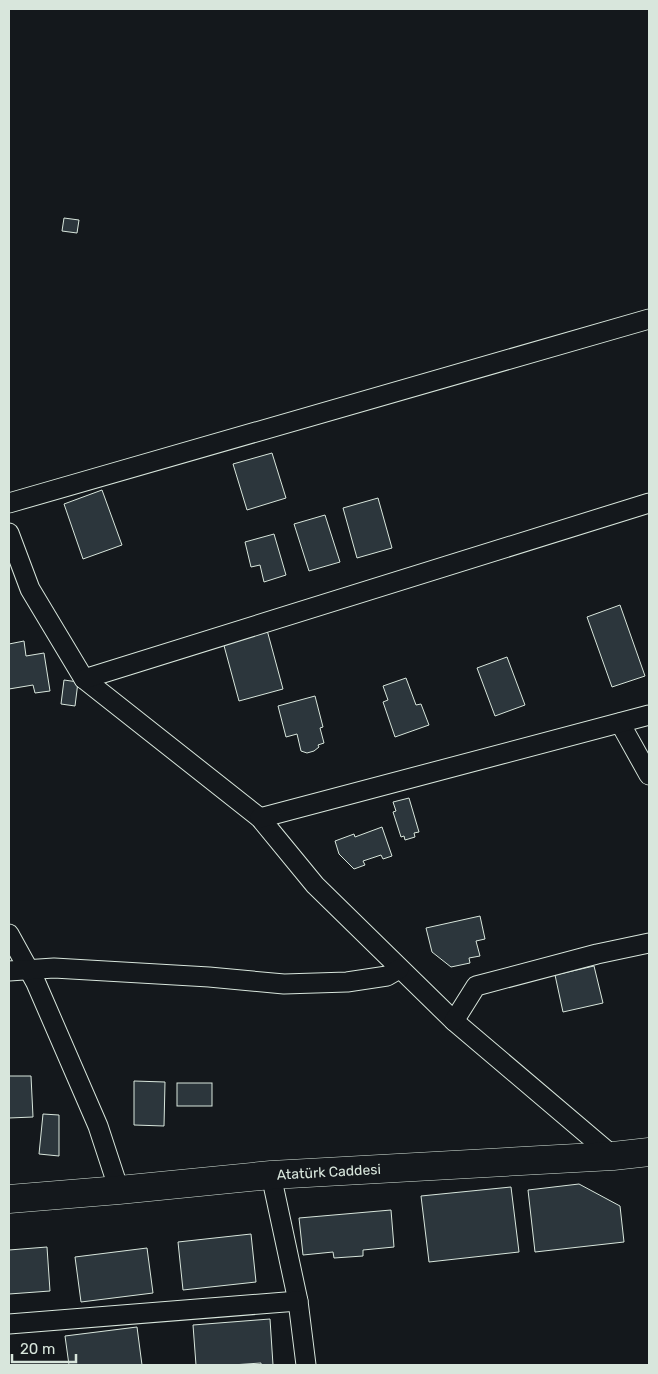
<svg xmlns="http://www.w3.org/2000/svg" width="658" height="1374" viewBox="0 0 658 1374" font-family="Rubik,sans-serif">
  <rect width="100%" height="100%" fill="#14181c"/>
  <g fill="#2c363c" stroke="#d8e6dc">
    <polygon points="64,218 79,220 77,233 62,231"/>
    <polygon points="272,453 286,498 247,510 233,464"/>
    <polygon points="102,490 122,545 83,559 64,504"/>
    <polygon points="378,498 392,548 357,558 343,508"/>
    <polygon points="325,515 340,562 309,571 294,524"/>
    <polygon points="274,534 286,575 264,582 260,565 251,567 245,542"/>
    <polygon points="620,605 645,676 612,687 587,617"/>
    <polygon points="267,630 283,689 239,701 223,642"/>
    <polygon points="24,641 26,656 44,653 50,691 35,693 33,685 9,689 9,644"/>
    <polygon points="507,657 525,705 495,716 477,668"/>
    <polygon points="406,678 416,705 421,704 429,725 395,737 383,702 388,700 383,686"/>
    <polygon points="64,680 78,682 75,706 61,704"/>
    <polygon points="315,696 323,727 320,728 324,743 318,745 319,747 314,751 307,753 301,751 297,734 286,737 278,706"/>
    <polygon points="409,798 419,832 414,833 415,837 405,840 404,836 401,837 393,812 396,811 393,802"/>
    <polygon points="382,827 392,856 383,859 381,855 363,861 365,865 354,869 339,854 335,841 354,834 355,837"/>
    <polygon points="480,916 485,939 476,941 480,956 469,958 470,963 451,967 432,952 426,928"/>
    <polygon points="594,966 603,1003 563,1012 555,975"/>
    <polygon points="9,1076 31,1076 33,1117 9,1118"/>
    <polygon points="134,1081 165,1082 164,1126 134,1125"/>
    <rect x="177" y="1083" width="35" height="23"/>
    <polygon points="43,1114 59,1115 59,1156 39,1154"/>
    <polygon points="579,1184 620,1206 624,1242 535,1252 528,1190"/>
    <polygon points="511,1187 519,1252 429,1262 421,1196"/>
    <polygon points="391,1210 394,1247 363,1250 363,1256 334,1258 333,1252 303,1255 299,1218"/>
    <polygon points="251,1234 256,1282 183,1290 178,1242"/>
    <polygon points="47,1247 50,1291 9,1294 9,1250"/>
    <polygon points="147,1248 153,1293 81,1302 75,1257"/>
    <polygon points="270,1319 273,1365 261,1365 261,1363 232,1365 196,1365 193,1325"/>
    <polygon points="137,1327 142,1365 69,1365 65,1336"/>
  </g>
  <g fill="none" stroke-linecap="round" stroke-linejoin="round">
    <defs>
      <g id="minor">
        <polyline points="9,503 649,319"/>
        <polyline points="9,533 30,589 84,679 260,818 315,885 454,1021 613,1156"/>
        <polyline points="84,679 649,503"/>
        <polyline points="620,723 649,775"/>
        <polyline points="260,818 649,715"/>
        <polyline points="9,934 36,983 98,1126 119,1190"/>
        <polyline points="9,971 54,968 209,977 284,984 347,982 387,976 399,969"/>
        <polyline points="454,1021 476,986 597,954 649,943"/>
        <polyline points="271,1175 298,1301 306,1365"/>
        <polyline points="9,1324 298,1301"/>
      </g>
      <g id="secondary">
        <path id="s1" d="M 9,1199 L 119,1190 L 271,1175 L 613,1156 L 649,1152"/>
      </g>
    </defs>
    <use href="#minor" stroke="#d8e6dc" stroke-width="21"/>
    <use href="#secondary" stroke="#d8e6dc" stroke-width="29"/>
    <use href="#minor" stroke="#14181c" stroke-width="19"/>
    <use href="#secondary" stroke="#14181c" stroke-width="28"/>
  </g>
  <g text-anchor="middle" stroke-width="4" stroke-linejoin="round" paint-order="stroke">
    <g font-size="14" fill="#d8e6dc" stroke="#14181c">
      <text dy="5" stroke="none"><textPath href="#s1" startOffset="321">Atatürk Caddesi</textPath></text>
    </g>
  </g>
  <rect width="658" height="1374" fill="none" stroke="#d8e6dc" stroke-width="20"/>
  <path d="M12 1354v8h64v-8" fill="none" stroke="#d8e6dc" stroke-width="2.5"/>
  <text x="20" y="1354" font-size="15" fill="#d8e6dc" stroke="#14181c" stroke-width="4" paint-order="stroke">20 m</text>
</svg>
